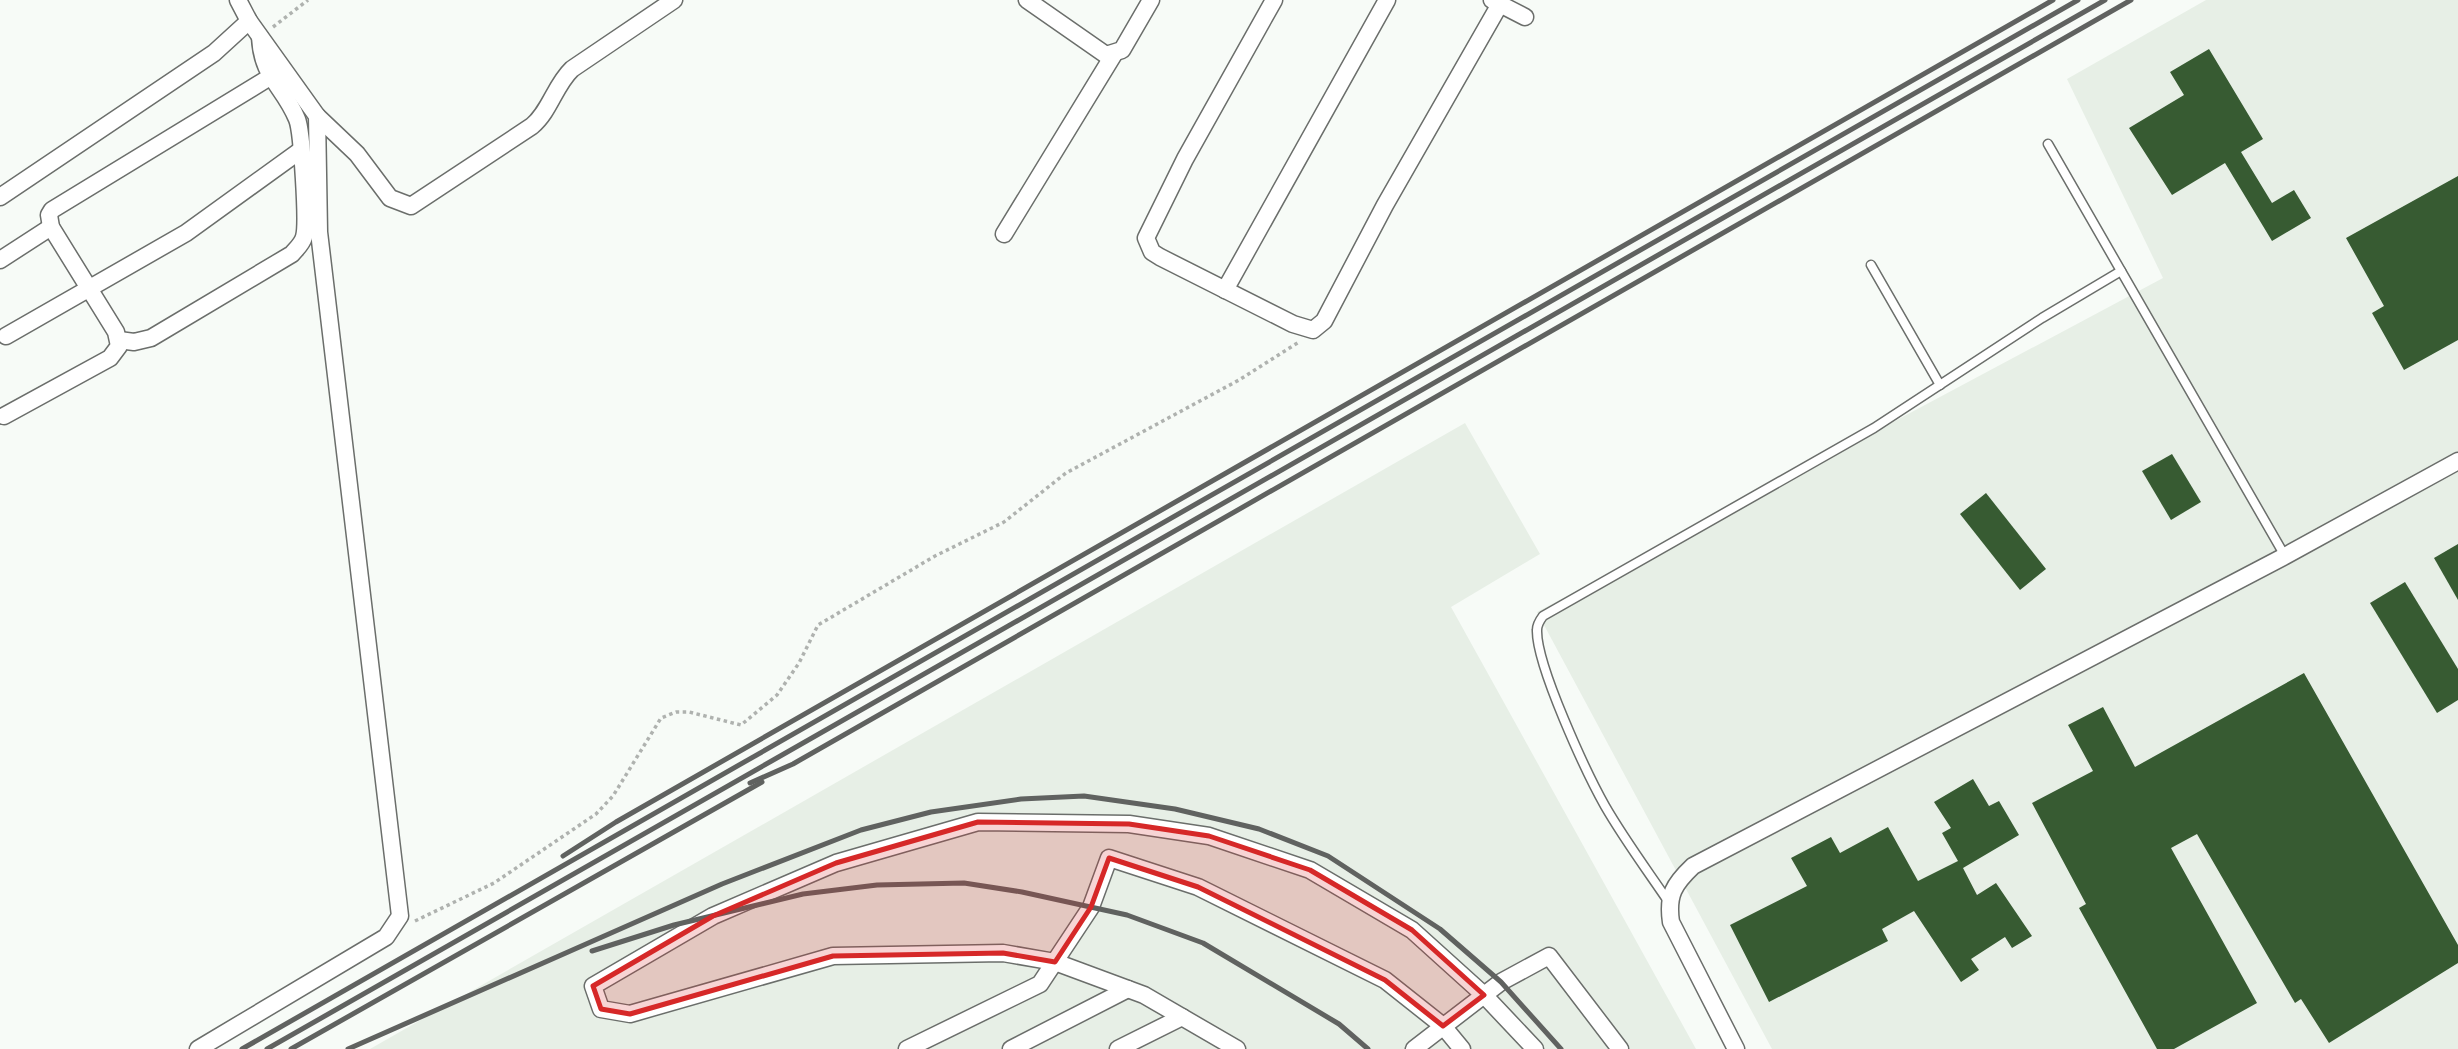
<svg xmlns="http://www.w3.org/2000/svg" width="2458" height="1049" viewBox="0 0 2458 1049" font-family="Roboto,sans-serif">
  <rect width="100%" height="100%" fill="#f7fbf7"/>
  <g fill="#e7efe6">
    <polygon points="2206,0 2458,0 2458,1049 1772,1049 1537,612 2163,278 2067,79"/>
    <polygon points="1465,423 1540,554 1451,607 1696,1049 370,1049"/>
  </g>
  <g fill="#375b32">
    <polygon points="2209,49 2263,139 2241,152 2272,203 2294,190 2311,218 2272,241 2225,163 2172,195 2129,128 2184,95 2170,72"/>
    <polygon points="2458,176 2458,340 2404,370 2372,313 2384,306 2346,238"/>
    <polygon points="2172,454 2201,502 2171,520 2142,471"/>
    <polygon points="1986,493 2046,569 2020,590 1960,514"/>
    <polygon points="2458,544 2458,600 2434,558"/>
    <polygon points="2405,582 2458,669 2458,700 2437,713 2370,603"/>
    <polygon points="2304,673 2458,945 2458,963 2329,1043 2301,999 2295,1003 2197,834 2171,848 2257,1003 2174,1049 2157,1049 2079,908 2086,904 2032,803 2093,771 2068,725 2103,707 2135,767"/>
    <polygon points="1973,779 1989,806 1999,801 2019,835 1963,868 1977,895 1996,883 2032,936 2012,948 2005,937 1971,959 1979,970 1961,982 1914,911 1882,929 1888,941 1769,1002 1730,925 1807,886 1791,858 1831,837 1840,853 1888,827 1918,881 1958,861 1942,833 1951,828 1934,802"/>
  </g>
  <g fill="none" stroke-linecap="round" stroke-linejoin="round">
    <defs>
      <g id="service">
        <polyline points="2048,144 2285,556"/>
        <polyline points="1871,265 1940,385"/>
        <path d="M 1668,901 C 1647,870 1624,839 1605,806 C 1587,774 1536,665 1537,630 C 1537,625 1540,620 1543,616 L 1874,428 L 2042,318 L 2121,271"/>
      </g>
      <g id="minor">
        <polyline points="1027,0 1106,55 1122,50 1151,0"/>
        <polyline points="1274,0 1185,159 1146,238 1152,252 1160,257 1293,324 1313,330 1324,321 1385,205 1500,4"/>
        <polyline points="1492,0 1525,17"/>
        <path d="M 317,116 L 357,154 L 390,198 L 411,206 L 532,126 C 550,111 555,85 572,69 L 674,0"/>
        <polyline points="0,197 214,53 249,21"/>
        <polyline points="1004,234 1114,54"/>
        <polyline points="0,260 51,227"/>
        <polyline points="1225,290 1387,0"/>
        <polyline points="6,336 186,233 301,150"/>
        <path d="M 119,340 L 134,342 L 151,338 L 292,254 C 297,248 302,244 304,237 C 308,224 302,131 297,119 C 283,85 262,78 260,37"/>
        <polyline points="4,416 110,358 119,346 116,332 51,227 49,215 52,210 270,77"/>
        <polyline points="198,1049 386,937 400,916 319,232 317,116 249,21 238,0"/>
        <polyline points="907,1049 1040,984 1091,907 1109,858 1198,887 1385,980 1443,1026 1462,1049"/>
        <polyline points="1011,1049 1128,989"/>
        <polyline points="1118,1049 1182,1017"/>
        <polyline points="1237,1049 1144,995 1055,962 1003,953 833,956 630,1014 601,1009 593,986 713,916 836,863 978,822 1129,824 1209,836 1310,870 1412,930 1484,995 1535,1049"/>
        <polyline points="1414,1049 1501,982 1549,956 1620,1049"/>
        <path d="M 1736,1049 L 1671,922 C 1667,895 1674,884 1693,866 L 2285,556 L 2458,461"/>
      </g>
    </defs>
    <use href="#service" stroke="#6b6e6b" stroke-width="11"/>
    <use href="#minor" stroke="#6b6e6b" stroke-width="19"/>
    <g stroke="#afb2af" stroke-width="3.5" stroke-dasharray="3.5 3.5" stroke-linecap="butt">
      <polyline points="273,27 308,0"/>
      <polyline points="415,921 494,883 596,814 613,796 661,718 676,712 689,712 741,725 777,695 799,663 818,625 935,556 1004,522 1066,473 1239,380 1299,342"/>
    </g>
    <use href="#service" stroke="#fff" stroke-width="8"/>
    <use href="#minor" stroke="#fff" stroke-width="16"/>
    <g stroke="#606260" stroke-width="5">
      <polyline points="750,783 793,764 2131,0"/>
      <polyline points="563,856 616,822 2053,0"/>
      <polyline points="592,951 674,925 803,894 877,885 964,883 1022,892 1127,915 1203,943 1339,1024 1368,1049"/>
      <polyline points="242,1049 2078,0"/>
      <polyline points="267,1049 2105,0"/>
      <polyline points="291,1049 762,782"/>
      <polyline points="348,1049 722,884 861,830 931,812 1021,799 1084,796 1175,809 1259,829 1328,856 1440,929 1501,982 1561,1049"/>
    </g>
  </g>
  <path fill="#d62828" fill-opacity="0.2" stroke="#d62828" stroke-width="5" stroke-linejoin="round" d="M 978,822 L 1129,824 L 1209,836 L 1310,870 L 1412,930 L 1484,995 L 1443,1026 L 1385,980 L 1198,887 L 1109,858 L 1091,907 L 1055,962 L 1003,953 L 833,956 L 630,1014 L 601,1009 L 593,986 L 713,916 L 836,863 Z"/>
</svg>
